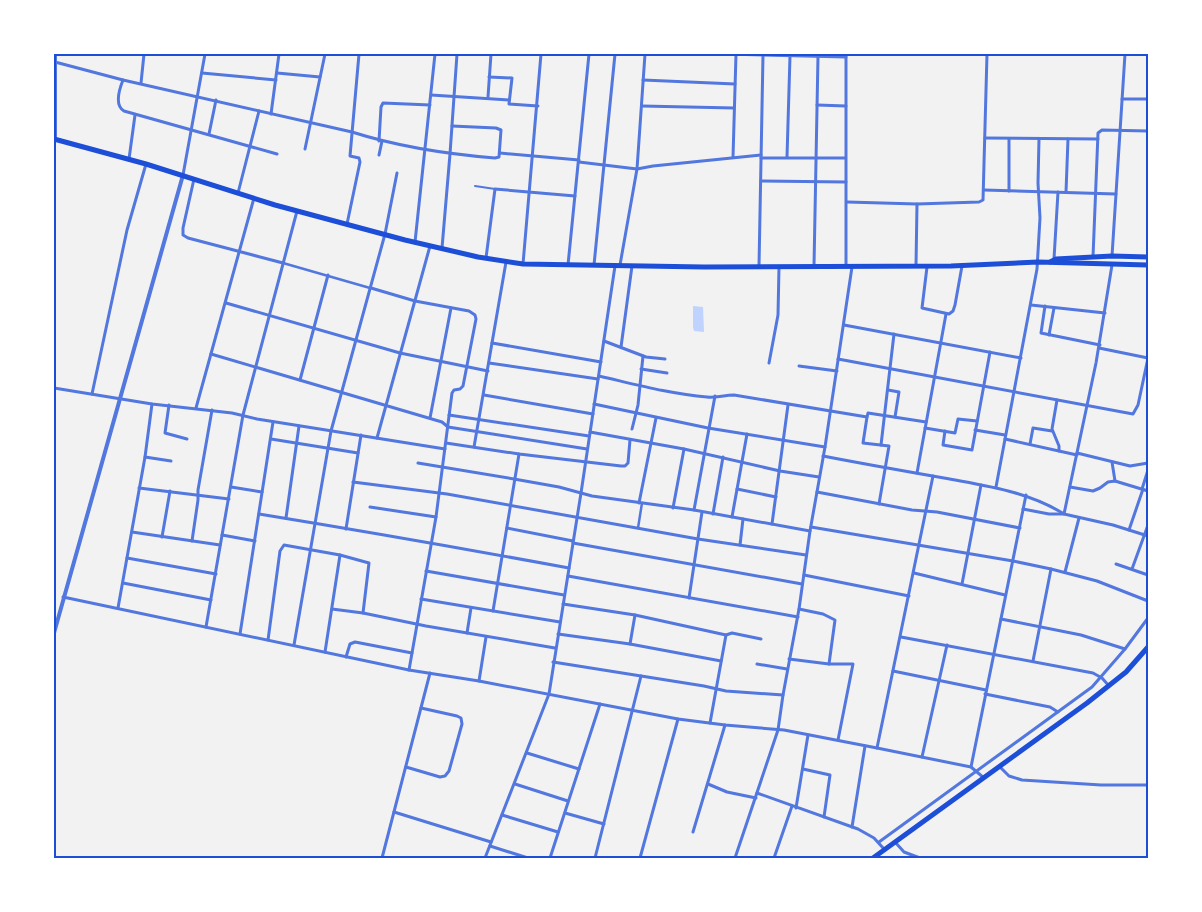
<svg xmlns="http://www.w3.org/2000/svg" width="1202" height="912" viewBox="0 0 1202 912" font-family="'Source Sans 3',sans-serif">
  <rect width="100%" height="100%" fill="#f2f2f2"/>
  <polygon fill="#bfd3fe" points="693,306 703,307 704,332 694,331 693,327"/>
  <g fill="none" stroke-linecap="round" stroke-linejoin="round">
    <polyline stroke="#5277de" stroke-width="2" points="475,186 495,189"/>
    <g stroke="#5277de" stroke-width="2.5">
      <polyline points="283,263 370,288"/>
      <polyline points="638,528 642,503"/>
    </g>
    <g stroke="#5277de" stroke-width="3">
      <polyline points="727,54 846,57"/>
      <polyline points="846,54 864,54"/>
      <path d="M 55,62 L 123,80 L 352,132 C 399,147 446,154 495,158 L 499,157 L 501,130 L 496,128 L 452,126"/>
      <polyline points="202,73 276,80"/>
      <polyline points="277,73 320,77"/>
      <polyline points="489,77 512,78 509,104 538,106"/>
      <path d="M 123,80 C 119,90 114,105 124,111 L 277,154"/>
      <polyline points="643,80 735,84"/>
      <polyline points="141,83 144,54"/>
      <polyline points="431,95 509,100"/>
      <polyline points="488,97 491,54"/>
      <polyline points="1122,99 1148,99"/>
      <polyline points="817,105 846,106"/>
      <polyline points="642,106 734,108"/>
      <polyline points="271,114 279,54"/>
      <polyline points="209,134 216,100"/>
      <polyline points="985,138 1098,139"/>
      <polyline points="379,141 381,107 383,103 430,105"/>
      <polyline points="305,149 325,54"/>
      <polyline points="500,153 579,160"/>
      <polyline points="379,155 382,141"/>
      <polyline points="733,157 736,54"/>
      <polyline points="787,157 790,56"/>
      <polyline points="761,158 845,158"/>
      <polyline points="129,159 135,115"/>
      <polyline points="579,162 637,169 653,166 761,155"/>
      <polyline points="183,175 205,54"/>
      <polyline points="194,179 183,228 183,235 188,238 283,263"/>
      <polyline points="761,181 846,182"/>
      <polyline points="984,190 1116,194"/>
      <polyline points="1009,191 1009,139"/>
      <polyline points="1066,192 1068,139"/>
      <polyline points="238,193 259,111"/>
      <polyline points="847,202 917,204 979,202 983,200 987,54"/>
      <polyline points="347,224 360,162 359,158 350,156 359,54"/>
      <polyline points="415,242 435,54"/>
      <polyline points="442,248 450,154 457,54"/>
      <polyline points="1112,256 1125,54"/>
      <polyline points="1093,257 1098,133 1102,130 1148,131"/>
      <polyline points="486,258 495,189 575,196"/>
      <polyline points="1054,259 1058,192"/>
      <polyline points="523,264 541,54"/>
      <polyline points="568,265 589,54"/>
      <polyline points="594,265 615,54"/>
      <polyline points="620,265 637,169 645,54"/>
      <polyline points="759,266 763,55"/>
      <polyline points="814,266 818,56"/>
      <polyline points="846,266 846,54"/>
      <polyline points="916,266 917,204"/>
      <polyline points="927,267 922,308 949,314 953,311 955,305 962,266"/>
      <polyline points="371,288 415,301 469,311 475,315 476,319 463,386 460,389 454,390 452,393 436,517 409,670"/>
      <polyline points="226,303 400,353 488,371"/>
      <polyline points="1031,305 1105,313"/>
      <polyline points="1045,306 1041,333 1100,345"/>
      <polyline points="844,325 1021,358"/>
      <polyline points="1049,335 1054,308"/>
      <polyline points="604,341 646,357 665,359"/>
      <polyline points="492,343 601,362"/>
      <polyline points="621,347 632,266"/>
      <polyline points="1099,348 1148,358"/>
      <polyline points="211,354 442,422 448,427 587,449"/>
      <polyline points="838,359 1133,414 1138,405 1148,358"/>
      <polyline points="489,363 598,379"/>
      <polyline points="769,363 778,315 779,267"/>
      <polyline points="799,366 837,371"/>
      <polyline points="641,369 667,373"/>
      <path d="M 599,376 C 634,384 670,394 707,397 C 716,398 724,395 734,395 L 867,417 L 868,413 L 926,422"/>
      <polyline points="300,380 328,275"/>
      <polyline points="54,388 152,404 232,413 257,419 445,449"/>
      <polyline points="888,390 899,392 895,417"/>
      <polyline points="92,394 127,230 146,164"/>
      <polyline points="484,395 593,414"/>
      <polyline points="1057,400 1052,429 1059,446 1059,451"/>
      <polyline points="594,404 708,428 825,447"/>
      <polyline points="169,405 165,433 187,439"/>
      <polyline points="196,408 254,198"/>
      <polyline points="449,415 589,436"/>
      <polyline points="867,417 863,443 889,446 879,504"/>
      <polyline points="430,418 451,308"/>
      <polyline points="925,428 955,433 958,419 977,421"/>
      <polyline points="632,429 638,405 643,356"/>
      <polyline points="975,430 1005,435"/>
      <polyline points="945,431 943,445 972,450 990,352"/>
      <polyline points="590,432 684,449 780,471 819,477"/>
      <polyline points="377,438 430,246"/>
      <polyline points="271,439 358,453"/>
      <polyline points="1005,439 1077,455"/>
      <polyline points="446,443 519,454 621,466 625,466 628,463 630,440"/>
      <polyline points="1030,444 1033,428 1052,431"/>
      <polyline points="881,445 894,334"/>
      <polyline points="474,447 506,262"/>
      <polyline points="1077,453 1130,466 1148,463"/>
      <path d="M 823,456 C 864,464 904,471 944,478 C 986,486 1027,491 1064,514 L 1096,363 L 1112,265"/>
      <polyline points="145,457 171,461"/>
      <polyline points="1112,462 1115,481"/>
      <polyline points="418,463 514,479 559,487 592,496 694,510 810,531"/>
      <polyline points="917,473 946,314"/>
      <polyline points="353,482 447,494 698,539 806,555"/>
      <polyline points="231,487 262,492"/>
      <polyline points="996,487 1037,269 1040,218 1038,183 1039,139"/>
      <polyline points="1070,487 1093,491 1100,488 1108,482 1115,481 1148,491"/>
      <polyline points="139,488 229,499"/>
      <polyline points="737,489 776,497"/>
      <polyline points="1142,489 1148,470"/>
      <polyline points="817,492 912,510 937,512 1020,528"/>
      <polyline points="639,503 656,418"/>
      <polyline points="370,507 436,517"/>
      <polyline points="673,508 684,449"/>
      <polyline points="1023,509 1049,514 1064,514 1113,525 1148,536"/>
      <polyline points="694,510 715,396"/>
      <path d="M 259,514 C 363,531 466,549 569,568"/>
      <polyline points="713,514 723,457"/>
      <polyline points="732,517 747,434"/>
      <polyline points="286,518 299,426"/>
      <polyline points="772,524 788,405"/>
      <polyline points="811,527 1013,561 1051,569 1097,581 1148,601"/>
      <polyline points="507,528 573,541"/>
      <polyline points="346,529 361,435"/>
      <polyline points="1129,530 1143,489"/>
      <polyline points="132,532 220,545"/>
      <polyline points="222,535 255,541"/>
      <polyline points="162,537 170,491"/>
      <polyline points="192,541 198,500 198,490 212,410"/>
      <polyline points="573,543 802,584"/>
      <polyline points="740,545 743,519"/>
      <polyline points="127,558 216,574"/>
      <polyline points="1116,564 1148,575"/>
      <polyline points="1132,569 1148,525"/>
      <polyline points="426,571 564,595"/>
      <polyline points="1065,572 1079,518"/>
      <polyline points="914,573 1005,595"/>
      <polyline points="804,575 909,596"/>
      <polyline points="568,576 798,617"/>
      <polyline points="123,583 211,600"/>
      <polyline points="962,584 981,485"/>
      <polyline points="63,597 409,670 479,681 678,719 725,725 784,730 877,748 971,767 984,778"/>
      <polyline points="689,598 702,512"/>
      <polyline points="421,599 560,622"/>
      <polyline points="563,604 635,615 726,635 732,633 761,639"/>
      <polyline points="118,608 145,457 152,404"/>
      <polyline points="332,609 363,613 426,626 555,648"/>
      <polyline points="799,609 823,614 835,620 829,664"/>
      <polyline points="493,611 519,454"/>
      <polyline points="1001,619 1081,635 1125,649"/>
      <polyline points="206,627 243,415 297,211"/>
      <polyline points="467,633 471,608"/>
      <polyline points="240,634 273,422"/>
      <polyline points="558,634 630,644 721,661"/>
      <polyline points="901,637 1093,673 1102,678 1109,686"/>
      <polyline points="268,640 280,551 284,545 340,555 369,563 363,613"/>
      <polyline points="630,644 635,615"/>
      <polyline points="294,645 331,431 385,234 397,173"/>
      <polyline points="325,652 340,555"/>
      <polyline points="346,657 350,644 355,642 412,653"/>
      <polyline points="789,659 829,664 853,664 838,740"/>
      <polyline points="1033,661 1051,569"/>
      <polyline points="553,662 704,686 726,691 783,695"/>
      <polyline points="757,664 787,669"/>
      <polyline points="893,671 986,690"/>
      <polyline points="479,681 486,637"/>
      <polyline points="985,694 1050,707 1058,712"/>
      <polyline points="710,723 726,635"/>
      <polyline points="877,748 933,476"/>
      <polyline points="527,753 579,769"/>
      <polyline points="922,757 947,645"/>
      <polyline points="406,767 440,777 445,776 449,771 462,724 461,718 457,716 421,708"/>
      <polyline points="971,767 1026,495"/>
      <polyline points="1000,767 1009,776 1022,780 1101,785 1148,785"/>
      <polyline points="803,769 830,775 824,817"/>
      <polyline points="515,784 568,801"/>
      <polyline points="708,784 727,792 756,798"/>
      <polyline points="757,793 858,829 874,838 884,849"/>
      <polyline points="796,808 808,735"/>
      <polyline points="394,812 491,842"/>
      <polyline points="565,813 604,824"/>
      <polyline points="502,815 558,832"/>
      <polyline points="852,827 865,746"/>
      <polyline points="693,832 725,725"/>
      <polyline points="879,842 1092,687 1125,649 1148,618"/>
      <polyline points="895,842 904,852 920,858"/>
      <polyline points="490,846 528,858"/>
      <polyline points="382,858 430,673"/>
      <polyline points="485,858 549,694 581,493 615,266"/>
      <polyline points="550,858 600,704"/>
      <polyline points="595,858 641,676"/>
      <polyline points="640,858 678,719"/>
      <polyline points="735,858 778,730 783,695 799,609 810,531 825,447 852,267"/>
      <polyline points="774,858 792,806"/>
    </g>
    <g stroke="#5277de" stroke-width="4">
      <polyline points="55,140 55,54"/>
      <polyline points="54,633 183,175"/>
    </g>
    <g stroke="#1d4ed8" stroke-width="5">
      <polyline points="54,139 146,164 275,205 405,240 478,257 523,264 704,267 951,266 1038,262 1148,265"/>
      <polyline points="1050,262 1056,259 1112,256 1148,257"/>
    </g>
    <polyline stroke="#1d4ed8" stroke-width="5" points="873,858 1087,703 1126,672 1148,647"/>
  </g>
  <rect width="1202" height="912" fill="none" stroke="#ffffff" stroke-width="110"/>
  <rect x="55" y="55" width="1092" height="802" fill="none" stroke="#1d4ed8" stroke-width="2"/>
</svg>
